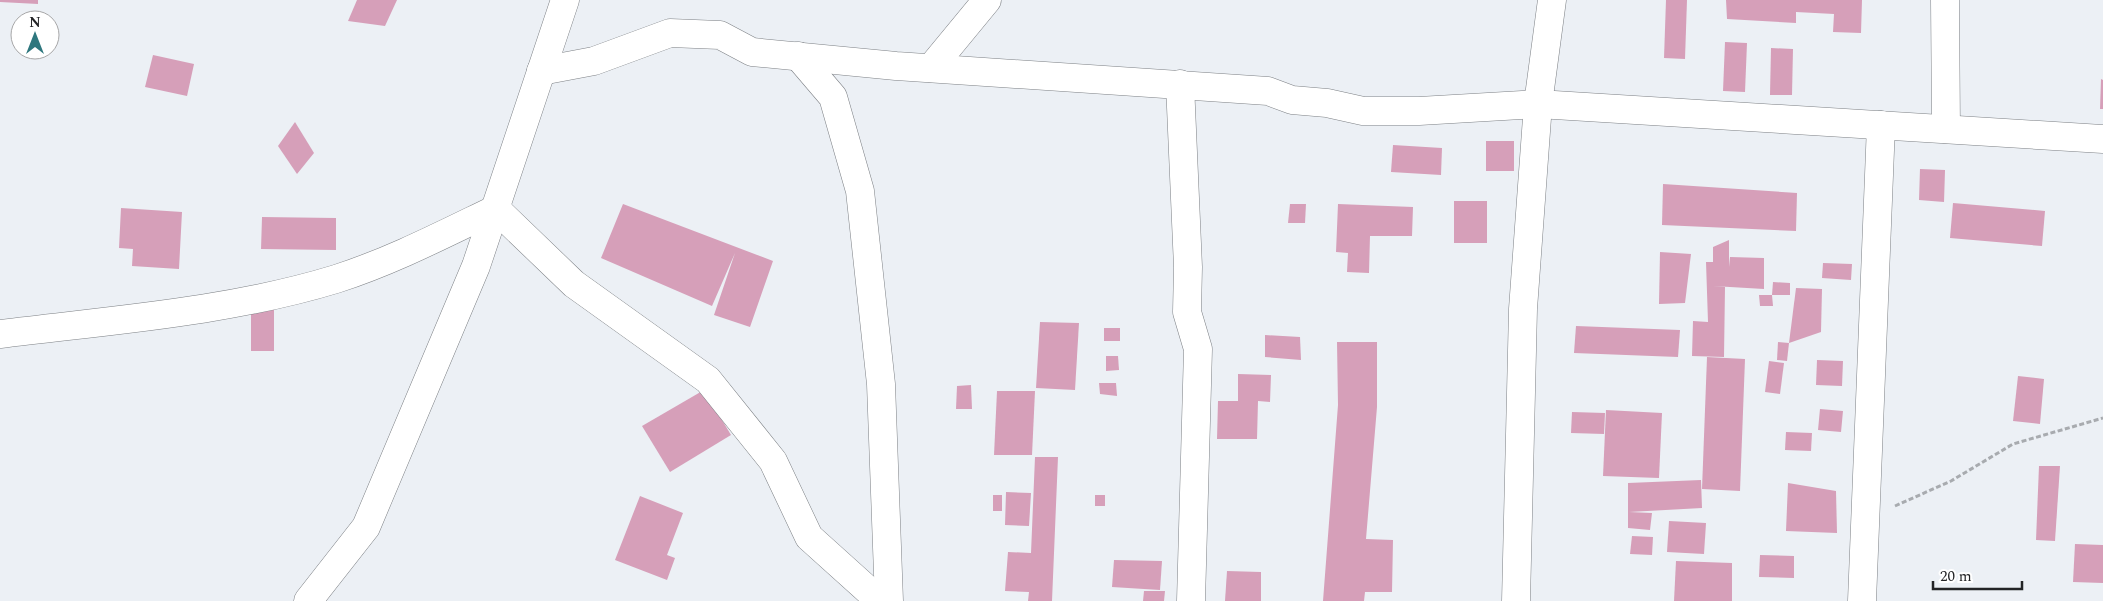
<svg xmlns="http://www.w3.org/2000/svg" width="2103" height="601" viewBox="0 0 2103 601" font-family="Spectral,serif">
  <rect width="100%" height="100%" fill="#ecf0f5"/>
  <g fill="#d69fb9">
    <polygon points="0,0 38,0 38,4 0,2"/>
    <polygon points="357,0 397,0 385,26 348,21"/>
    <polygon points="1666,0 1687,0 1685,59 1664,58"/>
    <polygon points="1726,0 1862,0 1861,33 1833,32 1834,14 1796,12 1796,23 1727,19"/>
    <polygon points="1725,42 1747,43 1745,92 1723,91"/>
    <polygon points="1771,48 1793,49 1792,95 1770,95"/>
    <polygon points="153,55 194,64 187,96 145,87"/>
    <polygon points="2101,79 2103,80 2103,109 2100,109"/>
    <polygon points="295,122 314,153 297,174 278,146"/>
    <rect x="1486" y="141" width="28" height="30"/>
    <polygon points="1393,145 1442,148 1441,175 1391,172"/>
    <polygon points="1920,169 1945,170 1944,202 1919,200"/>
    <polygon points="1663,184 1797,193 1796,231 1662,225"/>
    <rect x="1454" y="201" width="33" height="42"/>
    <polygon points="1953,203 2045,211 2042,246 1950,238"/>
    <polygon points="623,204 773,261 750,327 714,315 735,253 712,306 601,258"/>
    <polygon points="1290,204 1306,204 1305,223 1288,223"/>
    <polygon points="1338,204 1413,207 1412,236 1370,236 1369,273 1347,272 1348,253 1336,252"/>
    <polygon points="121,208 182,212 179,269 132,266 133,249 119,248"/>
    <polygon points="262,217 336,218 336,250 261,249"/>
    <polygon points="1729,240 1729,267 1730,257 1764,258 1764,289 1713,286 1725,287 1724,357 1692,356 1693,321 1708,322 1706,262 1713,262 1713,247"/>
    <polygon points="1660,252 1691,254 1685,303 1659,304"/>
    <polygon points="1823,263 1852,264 1851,280 1822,278"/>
    <polygon points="1773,282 1790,283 1790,295 1772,295"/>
    <polygon points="1796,288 1822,289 1821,332 1789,343"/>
    <polygon points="1759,295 1772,295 1773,306 1760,306"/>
    <rect x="251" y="307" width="23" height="44"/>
    <polygon points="1040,322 1079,323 1075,390 1036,388"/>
    <polygon points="1576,326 1680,330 1678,357 1574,353"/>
    <rect x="1104" y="328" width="16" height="13"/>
    <polygon points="1265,335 1300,337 1301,360 1265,357"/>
    <polygon points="1337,342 1377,342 1377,407 1366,539 1393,540 1392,592 1365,592 1364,601 1323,601 1338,405"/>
    <polygon points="1778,342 1789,343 1787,361 1777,360"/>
    <polygon points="1106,356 1118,356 1119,370 1106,371"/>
    <polygon points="1707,357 1745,359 1740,491 1702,489"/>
    <polygon points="1817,360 1843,361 1842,386 1816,385"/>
    <polygon points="1769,361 1784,363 1780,394 1765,392"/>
    <polygon points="1238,374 1271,375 1270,402 1258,401 1257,439 1217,439 1218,401 1238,401"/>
    <polygon points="2018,376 2044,379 2040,424 2013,421"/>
    <polygon points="1099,383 1116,383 1117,396 1100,394"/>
    <polygon points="971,385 972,409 956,409 957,386"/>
    <polygon points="704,390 731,435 670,472 642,426"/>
    <polygon points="997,391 1035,391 1032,455 994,455"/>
    <polygon points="1820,409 1843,411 1841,432 1818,430"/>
    <polygon points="1606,410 1662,413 1659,478 1603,476"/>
    <polygon points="1572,412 1605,413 1604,434 1571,433"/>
    <polygon points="1786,432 1812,433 1811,451 1785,450"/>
    <polygon points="1035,457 1058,457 1052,601 1028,601 1029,592 1005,591 1008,552 1031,553"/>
    <polygon points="2039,466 2060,466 2055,541 2036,540"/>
    <polygon points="1701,480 1702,508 1629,512 1652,513 1650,530 1628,528 1628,483"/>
    <polygon points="1788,483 1836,491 1837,533 1786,531"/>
    <polygon points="1006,492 1031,493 1029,526 1005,525"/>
    <rect x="993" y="495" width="9" height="16"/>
    <rect x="1095" y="495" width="10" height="11"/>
    <polygon points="640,496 683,513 667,555 675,558 667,580 615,560"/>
    <polygon points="1669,521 1706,523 1704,554 1667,552"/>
    <polygon points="1632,536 1653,537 1652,555 1630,554"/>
    <polygon points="2075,544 2103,545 2103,583 2073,582"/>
    <polygon points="1760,555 1794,556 1794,578 1759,577"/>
    <polygon points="1114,560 1162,561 1160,590 1112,587"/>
    <polygon points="1676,561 1732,563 1732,601 1674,601"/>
    <polygon points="1227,571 1261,572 1261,601 1225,601"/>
    <polygon points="1144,591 1165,591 1164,601 1143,601"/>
  </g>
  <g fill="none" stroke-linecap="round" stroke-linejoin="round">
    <defs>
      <g id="minor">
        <polyline points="1945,0 1946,129"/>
        <polyline points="798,56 833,97 860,191 881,384 889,601"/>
        <polyline points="931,68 987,0"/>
        <polyline points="541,71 594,61 670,33 720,35 752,52 896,66 1268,91 1292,100 1327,103 1363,111 1419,111 1538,104 2103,139"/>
        <polyline points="1180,84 1188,267 1187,312 1198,349 1191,601"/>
        <path d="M 0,334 C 112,320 228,312 336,279 C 392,261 444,234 496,209 L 574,284 L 708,380 L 773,461 L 809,537 L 880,601"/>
        <polyline points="308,601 366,527 476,266 565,0"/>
        <polyline points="1516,601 1523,309 1538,104 1552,0"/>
        <polyline points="1862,601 1881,125"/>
      </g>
    </defs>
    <use href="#minor" stroke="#7d8085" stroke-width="29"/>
    <polyline stroke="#a8abaf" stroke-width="3" stroke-dasharray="5 2.5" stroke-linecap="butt" points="1895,506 1951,481 2013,444 2103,418"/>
    <use href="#minor" stroke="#fff" stroke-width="28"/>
  </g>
  <g transform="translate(35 35)"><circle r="24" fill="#ffffff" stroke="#a7a7a8"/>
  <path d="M0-4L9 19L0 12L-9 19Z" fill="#2e777e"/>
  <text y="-8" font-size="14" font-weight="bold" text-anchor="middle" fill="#232426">N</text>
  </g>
  <path d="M1933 581v8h89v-8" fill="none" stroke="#232426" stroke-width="2.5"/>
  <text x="1940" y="581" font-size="15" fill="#232426" stroke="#ffffff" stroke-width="4" paint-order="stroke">20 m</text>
</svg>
